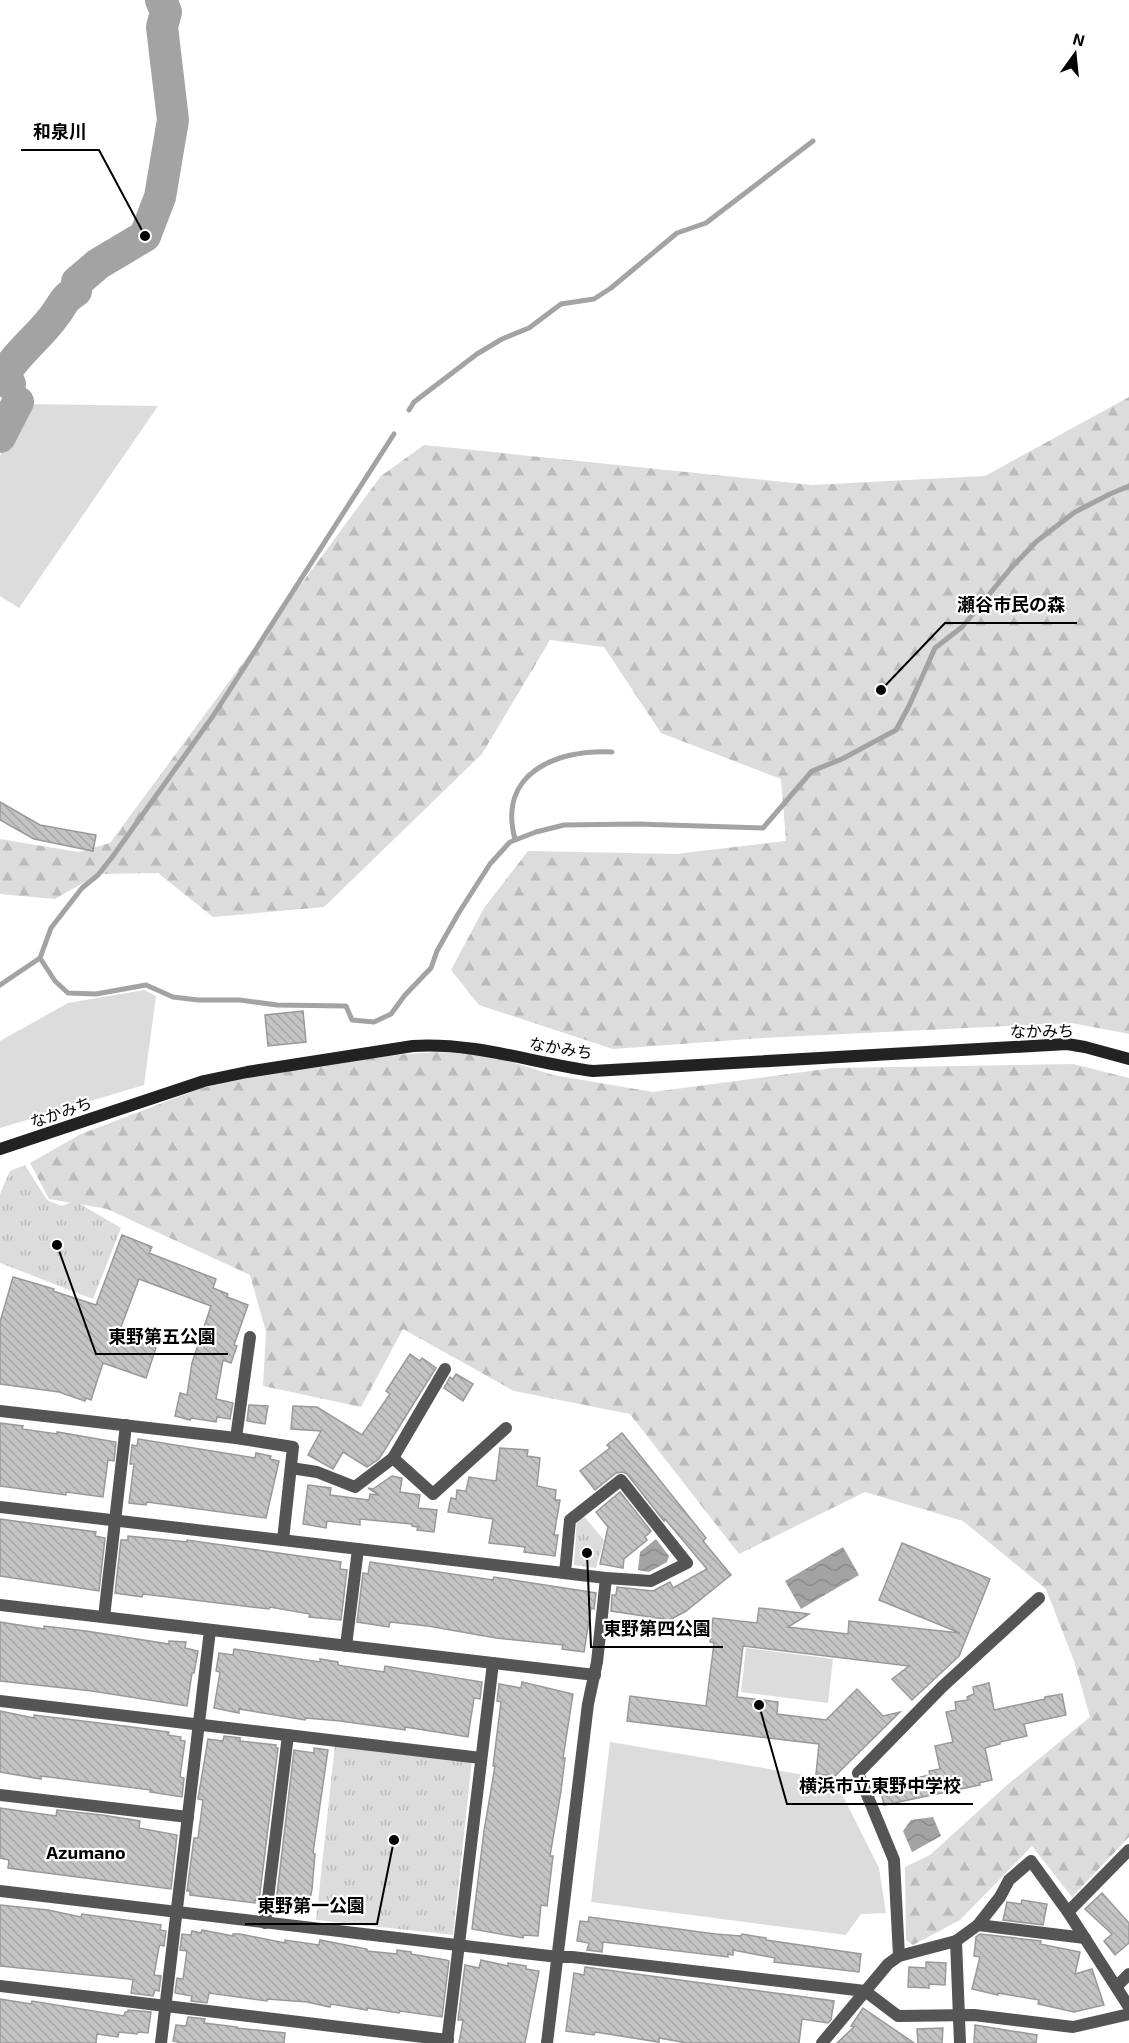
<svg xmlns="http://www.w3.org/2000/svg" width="1129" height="2043" viewBox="0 0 1129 2043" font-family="'Exo 2','Noto Sans JP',sans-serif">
  <defs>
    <pattern id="forest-firs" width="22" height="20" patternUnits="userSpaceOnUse" patternTransform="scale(1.5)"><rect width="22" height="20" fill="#dcdcdc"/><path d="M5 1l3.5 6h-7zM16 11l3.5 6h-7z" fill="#bbb"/></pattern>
    <pattern id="park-tufts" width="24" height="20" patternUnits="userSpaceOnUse" patternTransform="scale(1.5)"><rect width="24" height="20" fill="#dcdcdc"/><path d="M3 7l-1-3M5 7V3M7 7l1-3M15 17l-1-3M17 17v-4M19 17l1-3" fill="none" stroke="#bbb"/></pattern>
    <pattern id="water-waves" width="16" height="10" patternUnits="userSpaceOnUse" patternTransform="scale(1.5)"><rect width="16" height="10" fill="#a3a3a3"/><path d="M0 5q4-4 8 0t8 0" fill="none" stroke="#8b8b8b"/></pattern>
    <pattern id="building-back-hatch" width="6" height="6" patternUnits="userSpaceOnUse" patternTransform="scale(1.5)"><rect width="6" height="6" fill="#c4c4c4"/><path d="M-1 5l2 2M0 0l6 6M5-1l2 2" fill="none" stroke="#a7a7a7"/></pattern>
  </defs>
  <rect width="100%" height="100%" fill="#fff"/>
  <g fill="#dcdcdc">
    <polygon points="26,404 158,406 19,608 0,596 0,456"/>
    <polygon points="144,990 156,996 144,1085 0,1128 0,1041 68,1003"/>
    <polygon points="746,1648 833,1659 828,1703 741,1692"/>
    <polygon points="610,1742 835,1780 879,1868 886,1913 861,1914 846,1935 591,1902"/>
  </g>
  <g fill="url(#forest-firs)">
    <polygon points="1129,397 1129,1034 1072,1023 762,1038 613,1049 479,1005 451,970 484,908 528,851 676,854 786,841 781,779 661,733 604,647 550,640 482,754 324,907 213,917 158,873 99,874 55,899 0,894 0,839 78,852 110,843 381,476 424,445 812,485 985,476"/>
    <polygon points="434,1052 490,1055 553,1075 653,1092 833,1068 1073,1064 1129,1078 1129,1837 1072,1897 1032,1846 960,1920 913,1945 906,1940 905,1867 930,1855 1007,1785 1090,1717 1074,1661 1046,1589 963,1521 865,1492 739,1554 630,1414 514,1391 403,1329 361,1407 263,1386 266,1332 250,1275 107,1209 49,1199 30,1163 81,1134 199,1089 297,1063"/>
  </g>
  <g fill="url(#park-tufts)">
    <polygon points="25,1165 47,1200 61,1206 75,1201 121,1228 93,1299 0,1263 0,1194 10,1171"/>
    <polygon points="582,1514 604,1540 596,1568 574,1565 577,1517"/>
    <polygon points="335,1745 472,1760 453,1935 316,1920"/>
  </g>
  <g fill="url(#water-waves)">
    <polygon points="656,1539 669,1556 667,1562 649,1572 638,1570 640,1552"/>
    <polygon points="843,1547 859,1575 801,1609 785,1581"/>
    <polygon points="933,1817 941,1836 912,1852 903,1831 911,1820"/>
  </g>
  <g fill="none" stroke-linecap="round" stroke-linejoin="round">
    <g stroke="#a3a3a3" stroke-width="5">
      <polyline points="409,410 414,402 477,354 502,339 529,328 561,304 594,299 611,288 677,233 706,223 813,141"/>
      <path d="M 515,839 C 497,773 557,749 612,752"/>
      <polyline points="40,958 55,981 68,993 96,994 146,985 173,997 198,1000 240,1000 277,1005 346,1006 352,1020 374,1022 391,1014 405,995 431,968 437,951 458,914 490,864 510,842 536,832 564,825 637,824 763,828 812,771 842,759 896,730 909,706 935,648 962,627 1011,568 1037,541 1075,512 1110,494 1129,486"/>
      <polyline points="0,985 40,958 51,928 82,888 98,875 113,856 213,716 394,434"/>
    </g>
    <g stroke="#a3a3a3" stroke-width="32">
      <path d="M 10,384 L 5,373 C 19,351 40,336 55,315 C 64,303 62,300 76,291 L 77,282 L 98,264 L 145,236 L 160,197 L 173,120 L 162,27 L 166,12 L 161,0"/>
      <polyline points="0,437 18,402"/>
    </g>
  </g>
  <g fill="url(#building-back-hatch)" stroke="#999" stroke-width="1.5">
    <polygon points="0,802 40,825 96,835 93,851 34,839 0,820"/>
    <polygon points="303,1011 306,1042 268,1046 265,1015"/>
    <polygon points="122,1235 152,1247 149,1253 216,1279 213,1288 228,1294 227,1297 248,1305 234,1345 237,1346 231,1363 223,1360 216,1399 233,1403 230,1419 217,1417 216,1422 191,1418 190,1420 175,1416 180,1393 187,1395 192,1363 211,1306 139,1279 118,1335 156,1348 146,1378 103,1363 91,1400 86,1398 85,1401 59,1392 0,1384 0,1322 13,1277 54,1289 53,1291 96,1305"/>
    <polygon points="410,1354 420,1361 422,1358 436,1368 379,1459 367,1467 343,1452 333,1469 308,1455 321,1431 291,1429 293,1406 317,1407 362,1435 390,1394 386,1391"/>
    <polygon points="456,1374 473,1384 463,1401 444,1388 450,1377 453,1379"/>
    <polygon points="249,1405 268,1406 265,1424 247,1421"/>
    <polygon points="0,1423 23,1426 22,1429 57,1434 57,1432 116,1442 114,1461 108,1460 103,1497 66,1492 66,1495 0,1486"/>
    <polygon points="622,1433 706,1538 703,1541 731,1575 686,1611 666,1622 664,1619 611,1611 612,1595 616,1595 617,1587 653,1591 670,1582 673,1588 707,1569 665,1519 664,1521 627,1474 623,1472 616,1473 595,1490 580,1471 610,1448 607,1445"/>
    <polygon points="138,1439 255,1458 256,1453 271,1456 270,1459 279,1461 266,1518 147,1502 146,1505 129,1503 134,1464 130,1464 132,1445 137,1446"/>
    <polygon points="500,1448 528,1450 527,1456 540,1458 537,1486 556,1490 555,1500 560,1500 554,1535 558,1535 555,1556 524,1552 525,1547 489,1543 493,1519 448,1512 451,1498 456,1499 457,1490 466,1491 469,1477 496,1481"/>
    <polygon points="392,1476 402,1478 400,1492 420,1495 418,1508 437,1510 434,1532 417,1530 418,1527 412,1526 412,1524 360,1519 360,1525 327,1521 326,1528 303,1524 308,1485 331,1488 330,1495 369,1500 370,1494 379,1495 368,1488 373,1489"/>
    <polygon points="620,1492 651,1531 645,1537 647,1540 624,1559 623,1568 600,1564 608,1527 596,1512"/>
    <polygon points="0,1519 96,1532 95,1536 105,1538 99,1591 0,1576"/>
    <polygon points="128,1536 187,1542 187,1540 341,1562 340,1569 347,1570 341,1620 309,1617 310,1614 270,1607 269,1609 143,1594 142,1597 115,1593 121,1540 128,1540"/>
    <polygon points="902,1543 990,1579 959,1656 912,1700 892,1679 909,1666 743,1646 737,1697 778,1702 777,1714 826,1720 857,1689 883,1716 900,1712 835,1776 816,1774 819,1744 627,1721 630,1696 706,1706 714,1643 710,1642 713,1618 757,1623 759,1608 809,1614 788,1627 848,1634 849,1621 960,1633 879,1600"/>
    <polygon points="370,1562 493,1580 494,1577 596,1593 594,1609 591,1608 584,1652 562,1649 563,1645 496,1638 428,1626 390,1622 389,1627 357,1622 363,1573 368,1574"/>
    <polygon points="0,1622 44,1629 44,1626 86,1631 169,1644 169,1641 186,1642 185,1648 198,1651 194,1673 192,1673 187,1706 92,1691 0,1681"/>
    <polygon points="234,1649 320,1662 320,1659 338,1662 338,1665 343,1666 384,1672 385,1666 482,1682 480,1699 474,1698 468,1737 405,1727 405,1730 340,1721 306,1718 305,1720 239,1709 239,1713 214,1708 220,1672 216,1671 219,1653 233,1655"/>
    <polygon points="522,1682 573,1694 563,1758 565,1758 561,1791 550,1856 553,1856 547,1906 541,1905 538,1936 524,1935 523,1938 472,1929 484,1831 495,1766 493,1766 501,1702 497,1701 499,1684 521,1688"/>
    <polygon points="989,1683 994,1710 1045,1699 1045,1697 1062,1694 1066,1715 1024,1724 1027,1736 1000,1742 1000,1744 985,1748 992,1780 979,1783 980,1785 884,1805 880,1788 886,1787 886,1784 930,1775 929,1771 940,1769 935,1746 953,1742 946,1712 956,1710 955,1702 968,1700 967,1697 974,1694 973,1687"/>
    <polygon points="0,1711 34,1718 34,1715 132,1727 169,1732 168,1735 181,1737 180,1740 185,1741 180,1777 184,1778 182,1797 150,1792 151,1790 41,1776 41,1779 0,1772"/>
    <polygon points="224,1736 240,1738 240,1741 276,1745 276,1748 278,1748 259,1901 255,1900 255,1903 190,1895 190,1891 187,1891 194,1838 198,1838 203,1800 198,1799 208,1739 223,1741"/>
    <polygon points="314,1748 328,1750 313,1853 315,1854 312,1889 309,1905 303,1904 303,1908 276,1903 294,1750 314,1753"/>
    <polygon points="0,1808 56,1816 57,1810 102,1815 140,1821 139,1828 177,1835 171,1889 8,1868 9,1860 0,1858"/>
    <polygon points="1102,1893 1129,1923 1129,1943 1115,1955 1104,1941 1112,1934 1085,1909"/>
    <polygon points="1022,1900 1047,1904 1043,1925 1003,1920 1007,1902 1021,1904"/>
    <polygon points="0,1905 48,1910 81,1917 82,1914 161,1925 160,1930 166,1931 164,1946 160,1945 159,1947 154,1975 161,1976 159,1991 155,1990 153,1996 131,1993 133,1980 129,1979 0,1966"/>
    <polygon points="589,1917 715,1934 741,1936 742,1934 766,1938 766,1940 861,1954 859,1972 774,1962 775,1958 733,1950 733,1955 728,1954 728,1957 603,1942 602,1952 587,1950 589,1943 577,1941 580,1921 588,1922"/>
    <polygon points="202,1930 233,1936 233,1934 240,1934 285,1943 285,1940 319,1945 320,1940 367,1949 367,1951 397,1954 397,1950 411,1952 411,1954 446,1960 449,1961 442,2017 400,2011 399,2013 367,2008 367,2010 331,2004 330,2007 307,2002 267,1999 267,2001 209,1993 207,2003 191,2001 192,1996 175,1993 177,1978 183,1979 187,1951 180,1950 182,1934 191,1935 192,1931 201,1933"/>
    <polygon points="980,1934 1041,1941 1040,1944 1080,1952 1075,1974 1092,1969 1104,2005 1074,2012 1038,2004 1039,2000 998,1993 998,1995 972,1989 980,1957 974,1956 976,1937"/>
    <polygon points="481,1960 508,1966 508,1963 526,1966 526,1969 539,1971 525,2043 459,2043 463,2020 458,2020 465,1965 479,1968"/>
    <polygon points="926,1962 946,1963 945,1985 929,1984 929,1988 908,1987 909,1967 926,1968"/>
    <polygon points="585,1967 834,2001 831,2020 828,2023 802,2019 799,2043 687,2043 659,2038 659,2042 595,2032 594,2035 566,2031 574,1973 584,1975"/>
    <polygon points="0,1999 31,2004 32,2001 124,2016 125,2012 128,2012 128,2010 151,2012 148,2033 138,2032 137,2034 119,2032 118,2037 97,2034 96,2043 0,2043"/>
    <polygon points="863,2008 914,2043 837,2043 854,2027 851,2026"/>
    <polygon points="188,2017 205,2019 204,2023 237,2027 236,2028 285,2033 284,2043 183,2043 173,2041 176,2025 186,2026"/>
    <polygon points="975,2025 1037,2035 1036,2043 974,2043"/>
    <polygon points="943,2028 942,2043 918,2043 917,2029"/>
  </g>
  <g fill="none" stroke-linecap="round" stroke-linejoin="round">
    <g stroke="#555" stroke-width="12">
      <polyline points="0,1411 236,1438 293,1447 283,1540"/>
      <polyline points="236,1438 250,1337"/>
      <polyline points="393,1458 433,1494 506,1428"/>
      <polyline points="291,1468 317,1472 355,1487 393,1458 445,1369"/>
      <polyline points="0,1507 606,1578 651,1581 687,1563 621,1480 570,1520 565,1573"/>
      <polyline points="0,1605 595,1675"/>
      <polyline points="104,1617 126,1425"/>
      <polyline points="346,1646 358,1549"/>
      <polyline points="0,1701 481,1758"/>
      <polyline points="0,1795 188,1817"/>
      <polyline points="0,1891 558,1957 572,1957 865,1991 898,2016 974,2015 1073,2027 1129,2014"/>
      <polyline points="1068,1912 1129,1850"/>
      <polyline points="265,1923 288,1735"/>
      <polyline points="978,1925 1085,1938"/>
      <polyline points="956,1941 960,2043"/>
      <polyline points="899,1956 894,1860 858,1773 942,1687 1039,1598"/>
      <polyline points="0,1986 448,2040"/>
      <polyline points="1117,1986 1129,1974"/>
      <polyline points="161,2043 210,1630"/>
      <polyline points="447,2043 493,1663"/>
      <polyline points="547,2043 588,1704 597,1662 606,1578"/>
      <polyline points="822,2043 888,1964 899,1956 956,1941 978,1925 1000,1897 1009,1880 1031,1861 1068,1912 1129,2007"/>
    </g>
    <path stroke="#222" stroke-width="12" d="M 0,1149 L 204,1081 L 247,1072 L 413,1046 C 474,1042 533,1063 593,1071 L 1067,1044 L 1085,1047 L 1129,1059"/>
  </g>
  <g text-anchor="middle" stroke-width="4.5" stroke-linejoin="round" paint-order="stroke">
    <g font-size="16" fill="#000" stroke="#fff">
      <text transform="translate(1042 1031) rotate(-1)" y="6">なかみち</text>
      <text transform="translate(561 1048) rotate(9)" y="6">なかみち</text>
      <text transform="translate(61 1112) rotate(-19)" y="6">なかみち</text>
    </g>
    <g font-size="18" font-weight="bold" fill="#000" stroke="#fff">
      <text x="86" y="1859">Azumano</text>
    </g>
  </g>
  <path fill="none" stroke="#000" stroke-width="2" d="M145 236L99 150H21M881 690L945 623H1077M57 1245L96 1354H228M587 1553L591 1647H723M759 1705L787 1804H973M394 1840L377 1924H245"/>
  <g fill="#000" stroke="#fff" stroke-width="2">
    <circle cx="145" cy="236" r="6"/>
    <circle cx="881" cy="690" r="6"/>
    <circle cx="57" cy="1245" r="6"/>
    <circle cx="587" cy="1553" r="6"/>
    <circle cx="759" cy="1705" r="6"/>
    <circle cx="394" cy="1840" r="6"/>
  </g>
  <g font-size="18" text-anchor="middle" font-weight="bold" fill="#000" stroke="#fff" stroke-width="4.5" stroke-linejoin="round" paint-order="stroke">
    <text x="60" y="138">和泉川</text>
    <text x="1011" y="611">瀬谷市民の森</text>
    <text x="162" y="1343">東野第五公園</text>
    <text x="657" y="1635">東野第四公園</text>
    <text x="880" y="1792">横浜市立東野中学校</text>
    <text x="311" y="1912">東野第一公園</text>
  </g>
  <g transform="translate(1075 54) rotate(15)" stroke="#ffffff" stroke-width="4.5" paint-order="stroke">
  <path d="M0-4.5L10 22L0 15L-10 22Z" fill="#000000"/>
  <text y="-9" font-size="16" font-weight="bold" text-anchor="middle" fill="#000000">N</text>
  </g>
</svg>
